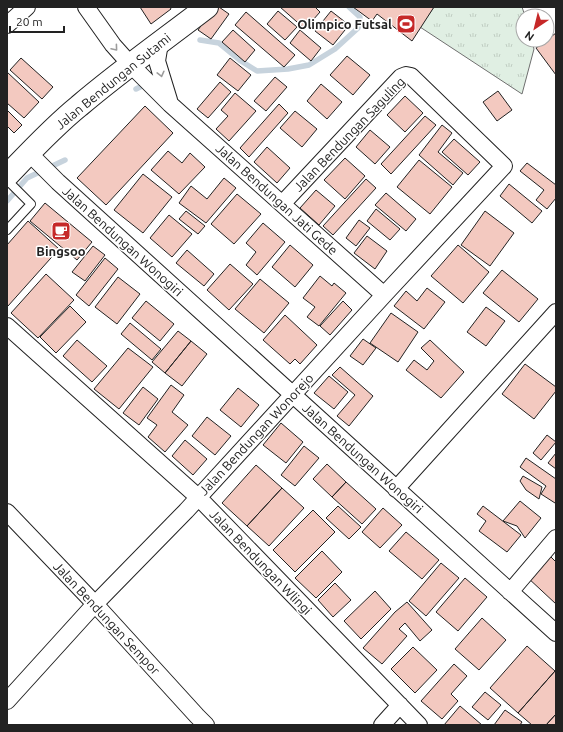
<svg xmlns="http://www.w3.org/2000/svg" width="563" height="732" font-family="Ubuntu,sans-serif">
  <defs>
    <pattern id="grass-tufts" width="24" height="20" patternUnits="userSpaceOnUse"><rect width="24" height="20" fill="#e0efe3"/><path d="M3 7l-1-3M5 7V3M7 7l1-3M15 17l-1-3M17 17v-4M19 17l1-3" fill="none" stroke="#c0cdc2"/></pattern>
  </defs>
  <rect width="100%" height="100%" fill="#fff"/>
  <!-- grass -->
  <path fill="url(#grass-tufts)" stroke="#6f6f6f" d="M434 7H522L525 16H523V40H531L534 49 522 94 420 27Z"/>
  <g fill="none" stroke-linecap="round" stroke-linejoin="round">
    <!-- stream -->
    <path stroke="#c7d3dd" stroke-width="5.5" d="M200 40 219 43 241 61 257 71 288 69 309 65 335 49 358 28 360 17 349 7
      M136 89 142 86
      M7 201 27 178 65 160"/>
  </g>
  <!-- building -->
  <path fill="#f3c9c0" stroke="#222" d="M140 7H170L171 9 151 24Z
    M214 7H219L229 14 211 39 198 30Z
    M280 7H315L320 12 305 29Z
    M353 7H434L412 41 377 14 372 21Z
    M278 11 297 27 285 40 267 24Z
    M331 11 349 25 333 45 315 31Z
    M246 12 295 55 284 67 235 25Z
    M233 30 255 50 245 62 222 42Z
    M300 30 321 48 311 61 290 43Z
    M556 33V75L536 48Z
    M347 56 370 75 353 95 330 75Z
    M21 58 53 87 42 99 10 70Z
    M230 58 251 75 238 91 217 75Z
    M7 72 39 102 24 118 7 103Z
    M275 77 287 87 266 111 254 101Z
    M220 82 231 92 208 118 197 109Z
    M321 84 342 102 327 119 307 101Z
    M498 91 512 110 497 121 483 102Z
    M235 93 256 111 229 141 216 129 228 116 221 110Z
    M405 96 423 113 405 132 387 115Z
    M279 104 288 113 249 157 240 148Z
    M145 106 173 133 106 205 77 178Z
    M7 110 22 125 14 133 7 126Z
    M295 111 317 129 302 147 280 128Z
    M425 116 436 125 391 174 381 164Z
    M442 125 452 133 438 152 463 173 453 185 419 155Z
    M370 130 390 147 375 164 356 147Z
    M454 139 480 162 468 175 442 152Z
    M267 147 290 168 277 183 254 162Z
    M168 151 182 163 190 153 205 167 179 194 151 170Z
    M345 158 365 176 345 199 324 180Z
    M419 160 452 187 430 214 397 187Z
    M527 163 556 185V198L547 209 536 200 544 190 520 171Z
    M143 174 172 197 143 233 114 210Z
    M224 178 236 188 206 223 179 203 191 186 207 199Z
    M366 179 376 188 333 235 323 226Z
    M509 184 542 211 532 223 500 196Z
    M316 190 335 206 319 225 300 208Z
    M386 193 416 219 406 231 375 205Z
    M237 194 261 214 234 244 211 224Z
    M45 203 92 242 77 260 30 221Z
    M376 209 400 229 390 240 367 221Z
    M186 211 205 226 198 234 179 219Z
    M485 211 514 233 490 266 461 245Z
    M169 215 192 234 172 257 150 238Z
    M359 220 370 228 356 246 346 238Z
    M28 221 59 249 8 306 7 305V245Z
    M263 223 285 242 257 275 246 265 256 252 246 243Z
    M367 236 387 251 375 269 354 253Z
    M290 245 313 265 295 287 272 267Z
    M458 245 489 272 463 303 431 276Z
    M93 246 105 255 85 281 72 272Z
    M187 250 214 274 204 286 176 263Z
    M105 258 118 269 89 306 76 295Z
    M230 264 253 284 229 310 207 290Z
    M502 270 538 299 519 322 483 293Z
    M46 274 74 300 38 338 11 313Z
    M320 276 332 286 334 283 346 293 319 326 307 317 315 307 303 298Z
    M118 277 140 294 117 324 95 307Z
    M260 279 289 303 264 333 235 309Z
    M427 288 445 302 424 329 394 306 406 291 417 301Z
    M146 301 174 324 160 341 132 318Z
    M343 301 352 310 330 335 320 326Z
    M70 306 86 322 56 353 40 337Z
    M486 307 505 321 486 346 467 332Z
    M391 313 418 332 398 362 370 343Z
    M285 315 317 345 300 364 295 359 290 364 263 340Z
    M130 323 161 349 152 360 121 334Z
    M178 331 191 341 165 373 152 362Z
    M363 339 376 348 363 365 350 356Z
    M77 340 107 366 92 382 63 356Z
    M430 340 464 372 441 398 406 370 414 360 427 370 434 361 421 348Z
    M191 341 207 354 182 386 165 373Z
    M128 348 153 367 119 409 94 389Z
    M525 364 556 387V391L534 419 502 394Z
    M340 367 373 396 349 426 337 416 355 395 332 375Z
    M329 376 348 392 334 409 314 393Z
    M171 385 184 395 172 412 188 425 165 452 148 437 157 425 147 418Z
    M143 387 158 399 139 425 123 413Z
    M238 388 259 405 241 427 220 410Z
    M207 417 231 436 215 455 192 436Z
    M281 423 303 442 286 463 263 445Z
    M547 435 556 442 541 460 533 453Z
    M185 440 207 459 193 475 172 456Z
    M304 446 319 458 295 486 281 475Z
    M556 453V469L548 463Z
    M526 458 556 479V502L555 503 541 494 546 486 520 467Z
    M327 464 346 482 332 497 313 479Z
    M256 465 282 488 247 526 222 503Z
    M523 476 542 487 539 499 526 490 520 481Z
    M346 482 376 509 362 524 332 497Z
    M282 488 304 508 269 546 247 526Z
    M520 501 541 518 525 538 517 526 503 521Z
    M338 506 361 527 349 539 326 518Z
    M483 506 521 535 507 552 479 531 486 521 477 514Z
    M383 508 402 525 380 548 362 532Z
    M313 510 335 532 295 572 273 550Z
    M406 532 439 560 422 579 389 551Z
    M322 551 342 572 316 598 295 578Z
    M548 554 556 562V604L527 577Z
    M441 563 459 578 426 616 409 601Z
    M465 578 487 597 458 631 436 612Z
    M335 583 351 600 333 617 318 600Z
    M375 591 391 609 361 639 344 621Z
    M407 602 432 630 420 641 405 623 399 629 407 636 382 664 363 648 395 612Z
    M482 618 506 640 479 670 455 649Z
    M527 646 555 671 518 713 490 688Z
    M413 647 437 670 415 693 391 669Z
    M454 664 467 676 451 694 458 701 442 719 421 701Z
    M555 671 556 672V714L546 725H532L518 713Z
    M485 692 501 705 488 720 472 707Z
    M460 706 482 725H444Z
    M505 710 522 722 520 725H494Z
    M556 714V725H546Z"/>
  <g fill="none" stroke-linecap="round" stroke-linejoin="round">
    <!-- lane casing -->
    <g stroke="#222" stroke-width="10">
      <path id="lane" d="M7 180 31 204 7 230"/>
    </g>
    <!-- street casing -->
    <g stroke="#222" stroke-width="18">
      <path id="street" d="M86 7 113 45 130 64 170 104 384 295
        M7 25 27 7
        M160 43 157 61 169 100
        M29 153 58 182 556 633
        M7 326 198 497 419 725
        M396 489 556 312
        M7 512 95 604 197 716 206 725
        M510 592 556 538
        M7 701 95 604 186 511 384 295 504 166 411 76 406 75 401 77 282 204
        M382 725 400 705"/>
    </g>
    <!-- primary casing -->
    <g stroke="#222" stroke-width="24">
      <path id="primary" d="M7 176C30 152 53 127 79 106 120 71 164 40 207 7"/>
    </g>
    <!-- lane -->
    <use href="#lane" stroke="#fff" stroke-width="8"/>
    <!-- street -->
    <use href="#street" stroke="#fff" stroke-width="16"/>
    <!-- primary -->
    <use href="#primary" stroke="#fff" stroke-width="22"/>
  </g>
  <!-- one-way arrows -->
  <defs><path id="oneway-chevron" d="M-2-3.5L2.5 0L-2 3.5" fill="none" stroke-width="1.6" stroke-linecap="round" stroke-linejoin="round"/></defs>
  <g stroke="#9c9c9c">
    <use href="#oneway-chevron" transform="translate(115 48) rotate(50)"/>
    <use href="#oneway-chevron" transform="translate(161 74) rotate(76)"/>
  </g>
  <!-- icons -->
  <defs>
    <g id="stadium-square" transform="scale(1)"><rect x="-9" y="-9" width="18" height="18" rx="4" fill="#c62828" stroke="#fff"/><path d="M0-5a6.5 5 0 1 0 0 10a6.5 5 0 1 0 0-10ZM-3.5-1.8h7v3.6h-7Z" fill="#fff"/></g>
    <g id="cafe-square" transform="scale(1)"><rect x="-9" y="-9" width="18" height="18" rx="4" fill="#c62828" stroke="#fff"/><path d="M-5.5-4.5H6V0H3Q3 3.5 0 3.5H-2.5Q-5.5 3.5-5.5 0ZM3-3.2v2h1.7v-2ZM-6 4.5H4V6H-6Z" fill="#fff"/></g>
  </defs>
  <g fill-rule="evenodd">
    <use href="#stadium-square" x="406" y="24"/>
    <use href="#cafe-square" x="61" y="231"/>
  </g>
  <g text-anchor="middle" stroke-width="3" stroke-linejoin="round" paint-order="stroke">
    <!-- poi labels -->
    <g font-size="13" font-weight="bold" fill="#222" stroke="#fff" text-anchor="end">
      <text x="392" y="29">Olimpico Futsal</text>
      <text x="61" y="256" text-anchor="middle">Bingsoo</text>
    </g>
    <!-- street labels -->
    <g font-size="13" fill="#222" stroke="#fff">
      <text transform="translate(113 81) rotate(-39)" y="5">Jalan Bendungan Sutami</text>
      <text transform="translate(349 134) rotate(-46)" y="5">Jalan Bendungan Saguling</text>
      <text transform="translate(277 199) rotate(42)" y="5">Jalan Bendungan Jati Gede</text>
      <text transform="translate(123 241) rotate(42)" y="5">Jalan Bendungan Wonogiri</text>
      <text transform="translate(256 434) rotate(-47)" y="5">Jalan Bendungan Wonorejo</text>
      <text transform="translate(363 458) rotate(42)" y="5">Jalan Bendungan Wonogiri</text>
      <text transform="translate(261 562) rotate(46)" y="5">Jalan Bendungan Wlingi</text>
      <text transform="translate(107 618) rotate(47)" y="5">Jalan Bendungan Sempor</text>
    </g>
  </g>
  <!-- border -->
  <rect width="563" height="732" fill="none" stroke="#222222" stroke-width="16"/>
  <!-- north arrow -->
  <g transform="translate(535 28) rotate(215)"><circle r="19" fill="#ffffff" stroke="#a7a7a7"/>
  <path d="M0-3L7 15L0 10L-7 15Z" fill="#c62828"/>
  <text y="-6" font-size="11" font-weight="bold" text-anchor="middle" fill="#222222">N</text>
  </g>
  <!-- scale -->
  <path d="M10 26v6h54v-6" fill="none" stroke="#222222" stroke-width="2"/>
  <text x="16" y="26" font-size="12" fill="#222222" stroke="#ffffff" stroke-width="3" paint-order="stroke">20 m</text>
</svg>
